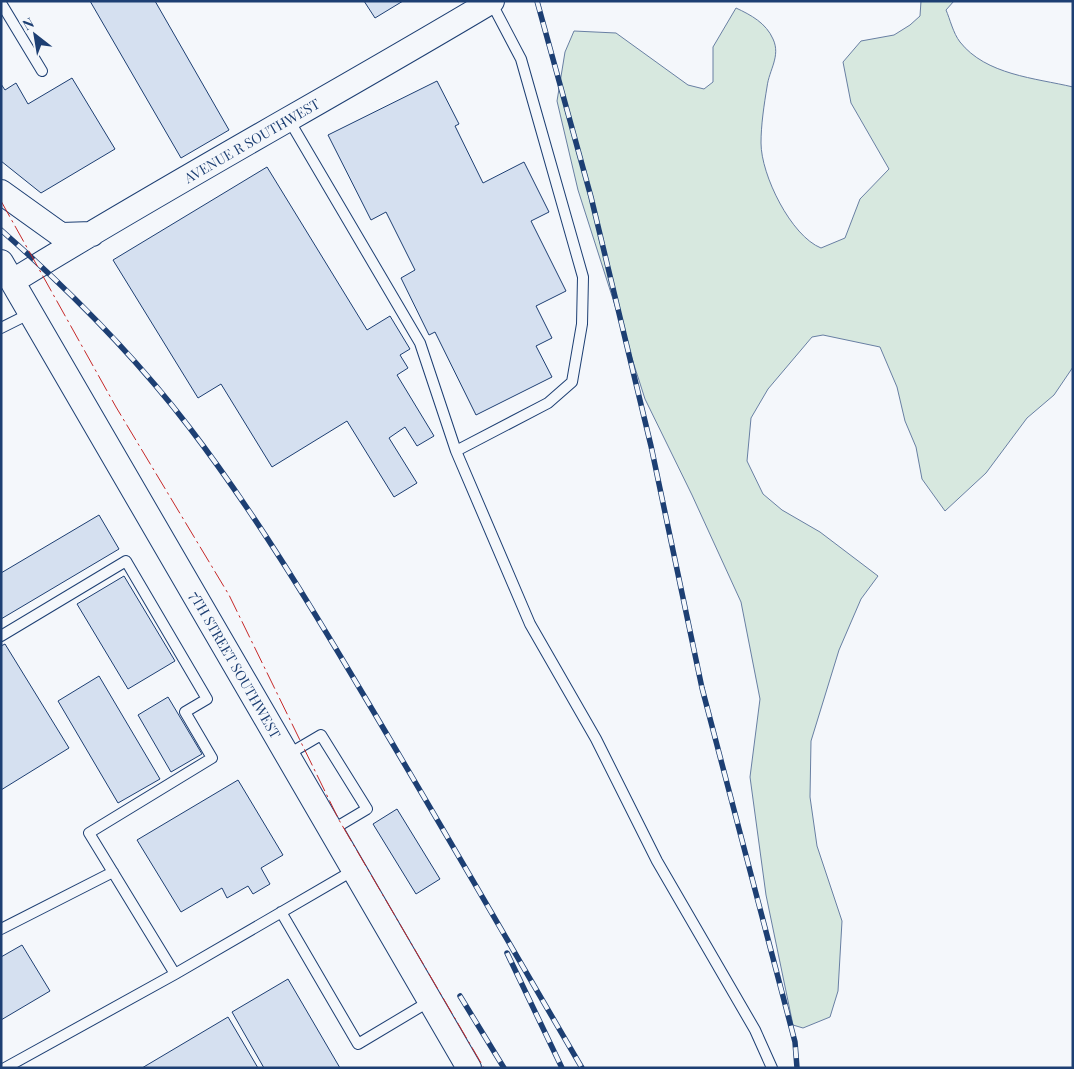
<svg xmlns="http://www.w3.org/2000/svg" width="1074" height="1069" font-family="'Playfair Display',serif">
  <rect width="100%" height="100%" fill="#f4f7fb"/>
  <!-- green -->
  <path fill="#d7e8df" stroke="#687fa3" d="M921 1H954L946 10C950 19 953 33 960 42 986 75 1035 78 1073 87V367L1054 395 1027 418 986 473 945 511 922 479 916 447 905 421 897 387 880 347 823 335 812 337 768 389 751 418 747 461 763 494 782 510 820 532 878 576 861 599 839 650 811 741 810 797 817 846 842 921 838 991 830 1017 803 1028 793 1025 766 895 750 777 760 699 741 602 692 495 645 399 578 190 557 101 565 52 574 31 616 33 688 85 704 89 713 82V47L736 8C751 15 766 23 773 39 781 56 769 70 767 87 764 105 761 125 761 143 761 175 791 236 821 248L845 238 860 199 889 169 851 103 843 62 861 41 894 35 910 25 920 16Z"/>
  <!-- building -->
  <path fill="#d5e0f0" stroke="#1d3f73" d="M90 1H155L229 130 181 158Z
    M364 1H403L375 18Z
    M72 78 115 149 41 193 1 161V84L5 90 16 83 28 104Z
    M437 81 459 124 455 126 483 183 524 162 549 212 531 221 566 291 536 306 552 338 536 346 552 377 476 415 435 332 429 335 401 278 415 270 386 212 371 220 328 135Z
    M267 167 367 330 390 316 410 349 400 355 408 368 397 375 434 436 417 446 405 427 389 438 417 483 394 497 347 421 272 467 221 384 198 398 113 260Z
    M99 515 119 549 1 619V573Z
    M124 576 175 661 128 689 77 604Z
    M5 644 69 748 1 790V646Z
    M99 676 160 779 118 803 58 701Z
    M168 697 202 754 171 772 138 715Z
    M238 780 283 855 261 868 270 884 253 894 248 886 227 898 222 888 181 912 137 840Z
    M397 809 440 879 416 894 373 824Z
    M22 945 50 991 1 1020V957Z
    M288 979 340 1068H264L232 1012Z
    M228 1017 258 1068H142Z"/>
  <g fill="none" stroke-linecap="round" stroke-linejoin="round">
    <!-- service casing -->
    <g stroke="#1d3f73" stroke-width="12">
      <path id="service" d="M1 3 42 71
        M289 120 420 343 456 451 548 403 572 382 582 324 583 277 521 59 491 2
        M1 328 31 313
        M456 451 530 624 596 739 657 861 755 1030 772 1068
        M1 636 126 561 207 699 185 712 212 758 89 833 175 974
        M287 755 321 735 367 809 330 831
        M281 912 358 1044 430 1001
        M1 929 113 872
        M5 1068 175 974 354 870"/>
    </g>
    <!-- tertiary casing -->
    <g stroke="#1d3f73" stroke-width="26">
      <path id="tertiary" d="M1 192 61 235 92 234
        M1 262 469 1068
        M13 281C170 184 333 96 492 1"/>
    </g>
    <!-- service -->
    <use href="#service" stroke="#f4f7fb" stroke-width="10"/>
    <!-- tertiary -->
    <use href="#tertiary" stroke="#f4f7fb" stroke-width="24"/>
    <!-- rail casing -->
    <g stroke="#1d3f73" stroke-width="5.5">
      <path id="rail" d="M537 1 591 197 651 446 702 688 795 1042 797 1068
        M1 230C69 290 134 355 189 427 254 512 309 603 363 694 437 818 509 943 582 1068
        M507 953 562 1068
        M460 996 504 1068"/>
    </g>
    <!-- rail -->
    <use href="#rail" stroke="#f4f7fb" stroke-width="4" stroke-dasharray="11" stroke-linecap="butt"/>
    <!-- power -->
    <path stroke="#c62828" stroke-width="1" stroke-dasharray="18 4 2.5 4" stroke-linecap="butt" d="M1 201 116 407 229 595 339 820 484 1068"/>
  </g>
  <g text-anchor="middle" stroke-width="4" stroke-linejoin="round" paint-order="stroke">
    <!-- street labels -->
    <g font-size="14" fill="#1d3f73" stroke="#f4f7fb">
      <text transform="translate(252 141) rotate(-30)" y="5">AVENUE R SOUTHWEST</text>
      <text transform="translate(235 665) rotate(60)" y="5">7TH STREET SOUTHWEST</text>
    </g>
  </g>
  <!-- border -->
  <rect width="1074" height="1069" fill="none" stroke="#1d3f73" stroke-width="5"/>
  <!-- north arrow -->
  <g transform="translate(35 35) rotate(329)" stroke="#f4f7fb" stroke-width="4" paint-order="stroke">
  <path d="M0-4L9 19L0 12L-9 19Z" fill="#1d3f73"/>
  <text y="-8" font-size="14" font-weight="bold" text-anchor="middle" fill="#1d3f73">N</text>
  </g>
</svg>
